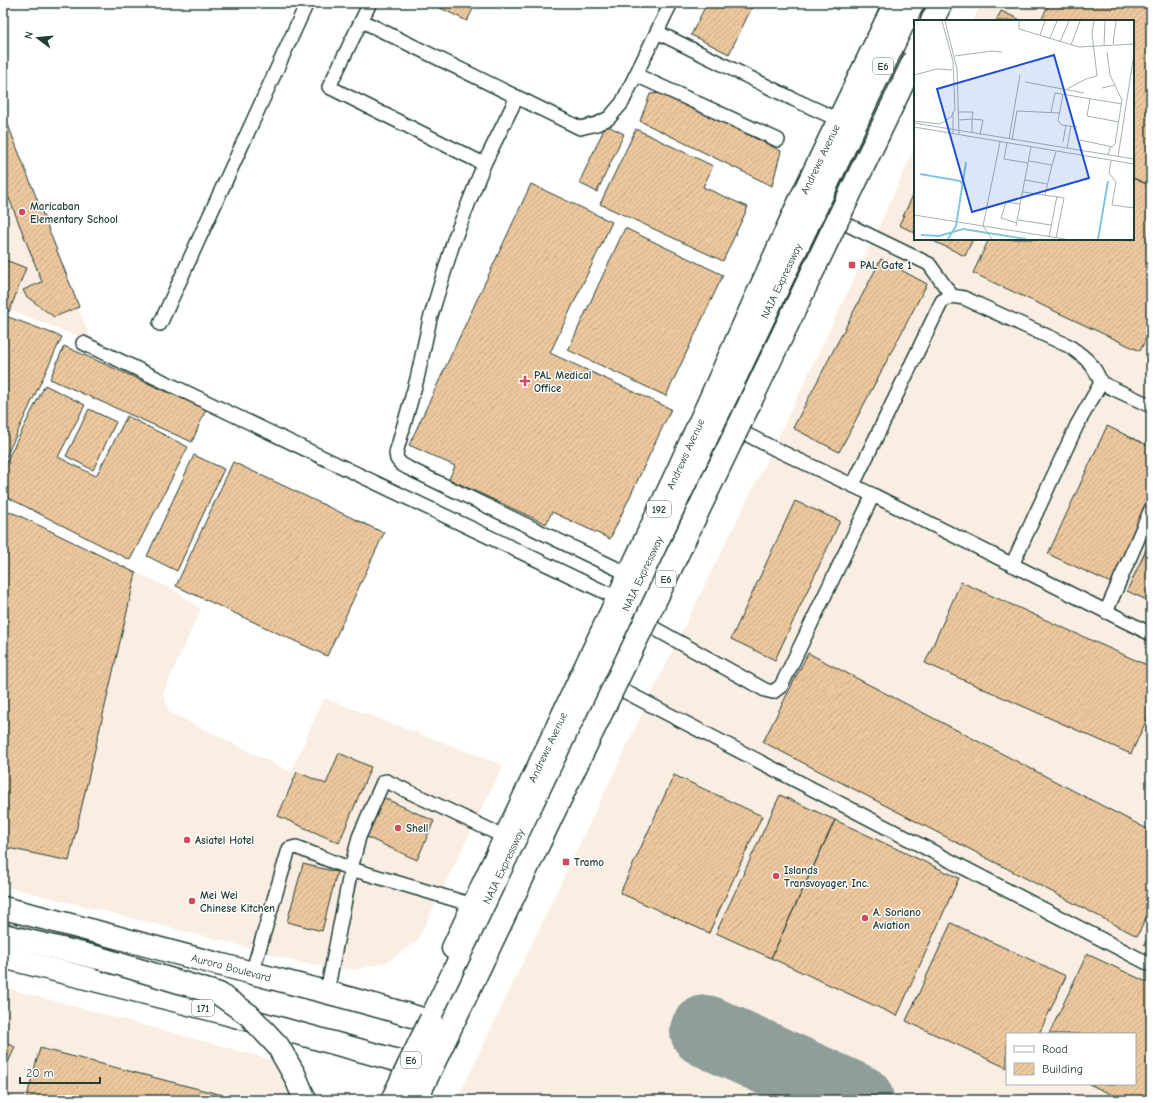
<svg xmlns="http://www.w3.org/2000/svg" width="1154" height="1103" font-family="'Comic Neue',sans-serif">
  <defs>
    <pattern id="building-hatch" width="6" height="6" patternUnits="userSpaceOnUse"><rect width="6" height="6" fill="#edc79d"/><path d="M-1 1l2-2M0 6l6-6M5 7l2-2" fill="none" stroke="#cbac88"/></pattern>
  </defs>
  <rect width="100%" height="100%" fill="#fff"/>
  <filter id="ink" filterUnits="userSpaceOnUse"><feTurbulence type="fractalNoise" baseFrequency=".025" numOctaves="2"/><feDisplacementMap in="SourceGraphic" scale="8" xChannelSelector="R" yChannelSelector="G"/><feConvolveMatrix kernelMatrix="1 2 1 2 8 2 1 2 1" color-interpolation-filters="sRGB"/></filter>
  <g filter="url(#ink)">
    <!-- built -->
    <path fill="#faeee2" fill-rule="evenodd" d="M981 3H1151V1100H457L677 641 773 448 874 237 915 147V239H1133V21H973ZM1007 1034H1135V1084H1007Z
      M3 118 92 342 3 307Z
      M3 511 16 514 176 591 201 609 163 693 169 712 291 772 324 698 503 765 418 940 387 962 354 970 301 963 219 940 3 886Z
      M3 987 273 1060 297 1100H3Z"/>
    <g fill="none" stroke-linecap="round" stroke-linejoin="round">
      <!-- taxiway -->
      <path stroke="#8f9e9a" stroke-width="72" d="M706 1031 858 1100"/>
    </g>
    <!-- building -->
    <path fill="url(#building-hatch)" stroke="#1f3d34" d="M430 3H476L467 21Z
      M707 3H754L729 54 691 35Z
      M824 3H841L837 10Z
      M1049 3H1151V186L1133 178V21H1041Z
      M1001 11 1023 21H996Z
      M664 93 781 151 772 186 640 121 650 94Z
      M3 112 79 307 54 317 26 296 23 290 42 282 3 183Z
      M606 125 624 134 597 192 579 183Z
      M636 129 713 166 703 187 748 207 723 261 600 204Z
      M1133 178 1151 186V328L1140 351 973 273 989 239H1133Z
      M531 184 612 222 550 353 671 409 610 539 552 512 546 524 449 479 455 466 409 445Z
      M915 191V233L899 225Z
      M625 228 723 275 666 396 568 350Z
      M929 239H973L965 256Z
      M3 259 26 268 9 312 3 310Z
      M881 259 927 284 839 452 793 428Z
      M3 315 62 337 3 463Z
      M64 346 206 409 192 442 50 379Z
      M45 385 85 405 58 457 96 476 127 416 188 447 130 560 3 495V468Z
      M89 409 116 422 93 470 66 456Z
      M1107 426 1151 447V497L1111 583 1048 554Z
      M194 455 224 469 177 571 147 556Z
      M233 462 384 533 327 656 176 586Z
      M795 501 840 521 775 660 731 639Z
      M3 511 16 514 136 573 69 861 3 847Z
      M1151 539V602L1127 591Z
      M961 582 1151 667V710L1131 754 925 663Z
      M808 653 1151 831V909L1137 936 763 742Z
      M339 753 371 767 339 843 278 816 297 772 326 784Z
      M674 775 762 816 709 933 620 893Z
      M780 795 835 820 771 958 716 933Z
      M380 796 434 821 417 860 362 835Z
      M835 820 959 878 897 1016 771 958Z
      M303 864 337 872 322 931 287 922Z
      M951 923 1066 976 1039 1034H1007V1068L906 1021Z
      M1151 931V949L1144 945Z
      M1087 954 1151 984V1100H1123L1089 1084H1135V1034H1049Z
      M3 1041 15 1047 3 1074Z
      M40 1048 222 1095 221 1100H26Z"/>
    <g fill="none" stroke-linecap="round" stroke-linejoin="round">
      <!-- service casing -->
      <g stroke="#1f3d34" stroke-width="16">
        <path id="service" d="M370 3 329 87 484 164
          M362 21 580 128 597 124 609 118 622 103 671 3
          M657 32 793 99 839 120
          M636 75 778 140
          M517 97 484 164 454 240 430 319 417 379 396 453 397 459 401 464 408 468 628 574
          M842 222 929 264 952 296
          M160 324 307 3
          M83 343 617 598
          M742 432 773 448 873 495 1151 634
          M853 485 942 301 952 296 964 298 1069 346C1086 358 1094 364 1101 383L1151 406
          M1012 565 1077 425 1101 383
          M1106 612 1151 509
          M650 626 765 690 773 692 781 686 786 676 873 495
          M620 689 1151 965
          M252 973 289 849 296 847 351 869 359 837 383 782 386 781 505 837
          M327 992 351 869 473 905"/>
      </g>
      <!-- primary casing -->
      <g stroke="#1f3d34" stroke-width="25">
        <g id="primary">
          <path id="s1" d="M3 908C78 926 151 947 226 966 300 986 375 1003 448 1027"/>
          <path id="s2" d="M453 948 679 468 796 209 895 3"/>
          <path d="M3 957 213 1010 428 1069"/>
        </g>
      </g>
      <!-- motorway casing -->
      <g stroke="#1f3d34" stroke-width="25">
        <g id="motorway">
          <path d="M932 21 941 3"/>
          <path d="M3 935 99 958"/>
          <path id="s3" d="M431 1019 913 3"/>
        </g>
      </g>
      <!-- service -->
      <use href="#service" stroke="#fff" stroke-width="13"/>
      <!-- primary -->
      <use href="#primary" stroke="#fff" stroke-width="22"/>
      <!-- motorway -->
      <use href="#motorway" stroke="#fff" stroke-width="22"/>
      <!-- motorway-bridge casing -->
      <g stroke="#1f3d34" stroke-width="25" stroke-linecap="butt">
        <path id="motorway-bridge" d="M99 958 219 994 249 1015 278 1046 295 1076 305 1100
          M392 1100 431 1019
          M416 1100 915 58"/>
      </g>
      <!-- motorway-bridge -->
      <use href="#motorway-bridge" stroke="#fff" stroke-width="22"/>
    </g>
  </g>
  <!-- markers -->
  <g fill="#d1495b" stroke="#fff" stroke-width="1.5">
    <circle cx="22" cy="212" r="4"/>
    <rect x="848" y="261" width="8" height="8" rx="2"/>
    <path d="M523 375h4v4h4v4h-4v4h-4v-4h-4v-4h4z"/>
    <circle cx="398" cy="828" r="4"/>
    <circle cx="187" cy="840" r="4"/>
    <rect x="562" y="858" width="8" height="8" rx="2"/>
    <circle cx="776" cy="876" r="4"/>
    <circle cx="192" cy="901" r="4"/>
    <circle cx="865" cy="918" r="4"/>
  </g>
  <g text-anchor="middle" stroke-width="3" stroke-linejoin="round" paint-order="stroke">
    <!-- shield labels -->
    <g fill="#fff" stroke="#627771" stroke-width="1">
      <rect x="873" y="58" width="20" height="16" rx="3"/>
      <rect x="647" y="501" width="24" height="16" rx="3"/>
      <rect x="656" y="571" width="20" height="16" rx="3"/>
      <rect x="192" y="1000" width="22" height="16" rx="3"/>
      <rect x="401" y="1052" width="20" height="16" rx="3"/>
    </g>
    <g font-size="10" font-weight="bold" fill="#1f3d34">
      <text x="883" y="70">E6</text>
      <text x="659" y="513">192</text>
      <text x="666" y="583">E6</text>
      <text x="203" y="1012">171</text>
      <text x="411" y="1064">E6</text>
    </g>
    <!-- street labels -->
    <g font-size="11" fill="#1f3d34" stroke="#fff">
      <text dy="4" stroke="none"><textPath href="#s2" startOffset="870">Andrews Avenue</textPath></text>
      <text dy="4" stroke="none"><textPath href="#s3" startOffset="817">NAIA Expressway</textPath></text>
      <text dy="4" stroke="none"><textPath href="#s2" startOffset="546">Andrews Avenue</textPath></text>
      <text dy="4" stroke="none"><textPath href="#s3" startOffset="493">NAIA Expressway</textPath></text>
      <text dy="4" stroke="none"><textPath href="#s2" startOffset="222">Andrews Avenue</textPath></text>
      <text dy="4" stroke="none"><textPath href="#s3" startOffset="169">NAIA Expressway</textPath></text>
      <text dy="4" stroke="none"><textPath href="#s1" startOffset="236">Aurora Boulevard</textPath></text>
    </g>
    <!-- poi labels -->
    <g font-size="11" font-weight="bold" fill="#1f3d34" stroke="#fff" text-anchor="start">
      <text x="30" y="210">Maricaban<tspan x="30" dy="13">Elementary School</tspan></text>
      <text x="860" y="269">PAL Gate 1</text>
      <text x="534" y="379">PAL Medical<tspan x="534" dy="13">Office</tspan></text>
      <text x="406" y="832">Shell</text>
      <text x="195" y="844">Asiatel Hotel</text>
      <text x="574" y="866">Tramo</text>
      <text x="784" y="874">Islands<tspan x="784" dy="13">Transvoyager, Inc.</tspan></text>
      <text x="200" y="899">Mei Wei<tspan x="200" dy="13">Chinese Kitchen</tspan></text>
      <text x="873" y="916">A. Soriano<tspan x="873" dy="13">Aviation</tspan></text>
    </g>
  </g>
  <!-- overview -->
  <g transform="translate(914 20)">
    <rect width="220" height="220" fill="#fff"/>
    <path fill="none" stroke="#7ec7de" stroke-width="2" d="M6 154 46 161 49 165M7 215 25 216 49 209 112 219M34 219 42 206 52 142M184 219 194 161"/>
    <path fill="none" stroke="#a5b1ae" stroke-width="1" d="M31 1 43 49 45 114M105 1V9L165 27 220 24M126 15 131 1M136 18 143 1M146 22 155 1M199 24 202 1M157 25 166 1M190 26 191 1M193 32 196 55 208 80 201 124 196 128 194 135M41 36 78 31 88 32M0 55 23 49 38 50M111 62 170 73M188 68 201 65M153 69 172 59 183 56 178 13 180 1M149 74 144 101 148 105 163 107M176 79 173 96 205 102M39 92V113M44 92H59L58 99 69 100 66 115M137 92 141 73 208 84M45 100 58 99V113M0 101 26 104 37 97 41 89 39 41 28 1M0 103 220 139M0 107 220 144M95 119 106 55M98 120 103 91 146 93M166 120 199 127M149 122 152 105M93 123 90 139 114 143M153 128 157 106M204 137 220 34M115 141 138 145 131 175M197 141 195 153 202 162 198 185 220 188M138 145 142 132M111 160 133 164M109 172 150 178 142 218M0 195 151 219M104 200 137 205M103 203 87 198 92 182 106 184M102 206 117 127M135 217 143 176M78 219 69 206 86 122"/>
    <path fill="#1d4ed8" fill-opacity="0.15" stroke="#1d4ed8" stroke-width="2" d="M140 35 175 158 58 192 23 69Z"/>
    <rect width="220" height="220" fill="none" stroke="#1f3d34" stroke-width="2"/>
  </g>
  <!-- margin -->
  <rect width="1154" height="1103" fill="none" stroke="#fff" stroke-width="16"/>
  <rect x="8" y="8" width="1138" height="1087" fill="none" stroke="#1f3d34" stroke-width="1.5" filter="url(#ink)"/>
  <!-- legend -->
  <rect x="1006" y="1033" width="130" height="52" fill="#ffffff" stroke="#a5b1ae"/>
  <rect x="1014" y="1046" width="20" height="6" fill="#ffffff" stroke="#a5b1ae"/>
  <text x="1042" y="1053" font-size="12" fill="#1f3d34">Road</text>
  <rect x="1014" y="1063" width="20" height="12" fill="url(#building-hatch)" stroke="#a5b1ae"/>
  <text x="1042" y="1073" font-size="12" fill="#1f3d34">Building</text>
  <!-- north arrow -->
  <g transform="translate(38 38) rotate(286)" stroke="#ffffff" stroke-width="3" paint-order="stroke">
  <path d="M0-3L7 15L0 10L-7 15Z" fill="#1f3d34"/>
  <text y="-6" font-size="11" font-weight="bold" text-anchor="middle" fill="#1f3d34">N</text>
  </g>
  <!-- scale -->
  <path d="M20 1077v6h80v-6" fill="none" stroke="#1f3d34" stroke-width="2"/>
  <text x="26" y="1077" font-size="12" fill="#1f3d34" stroke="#ffffff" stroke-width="3" paint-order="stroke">20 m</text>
</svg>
